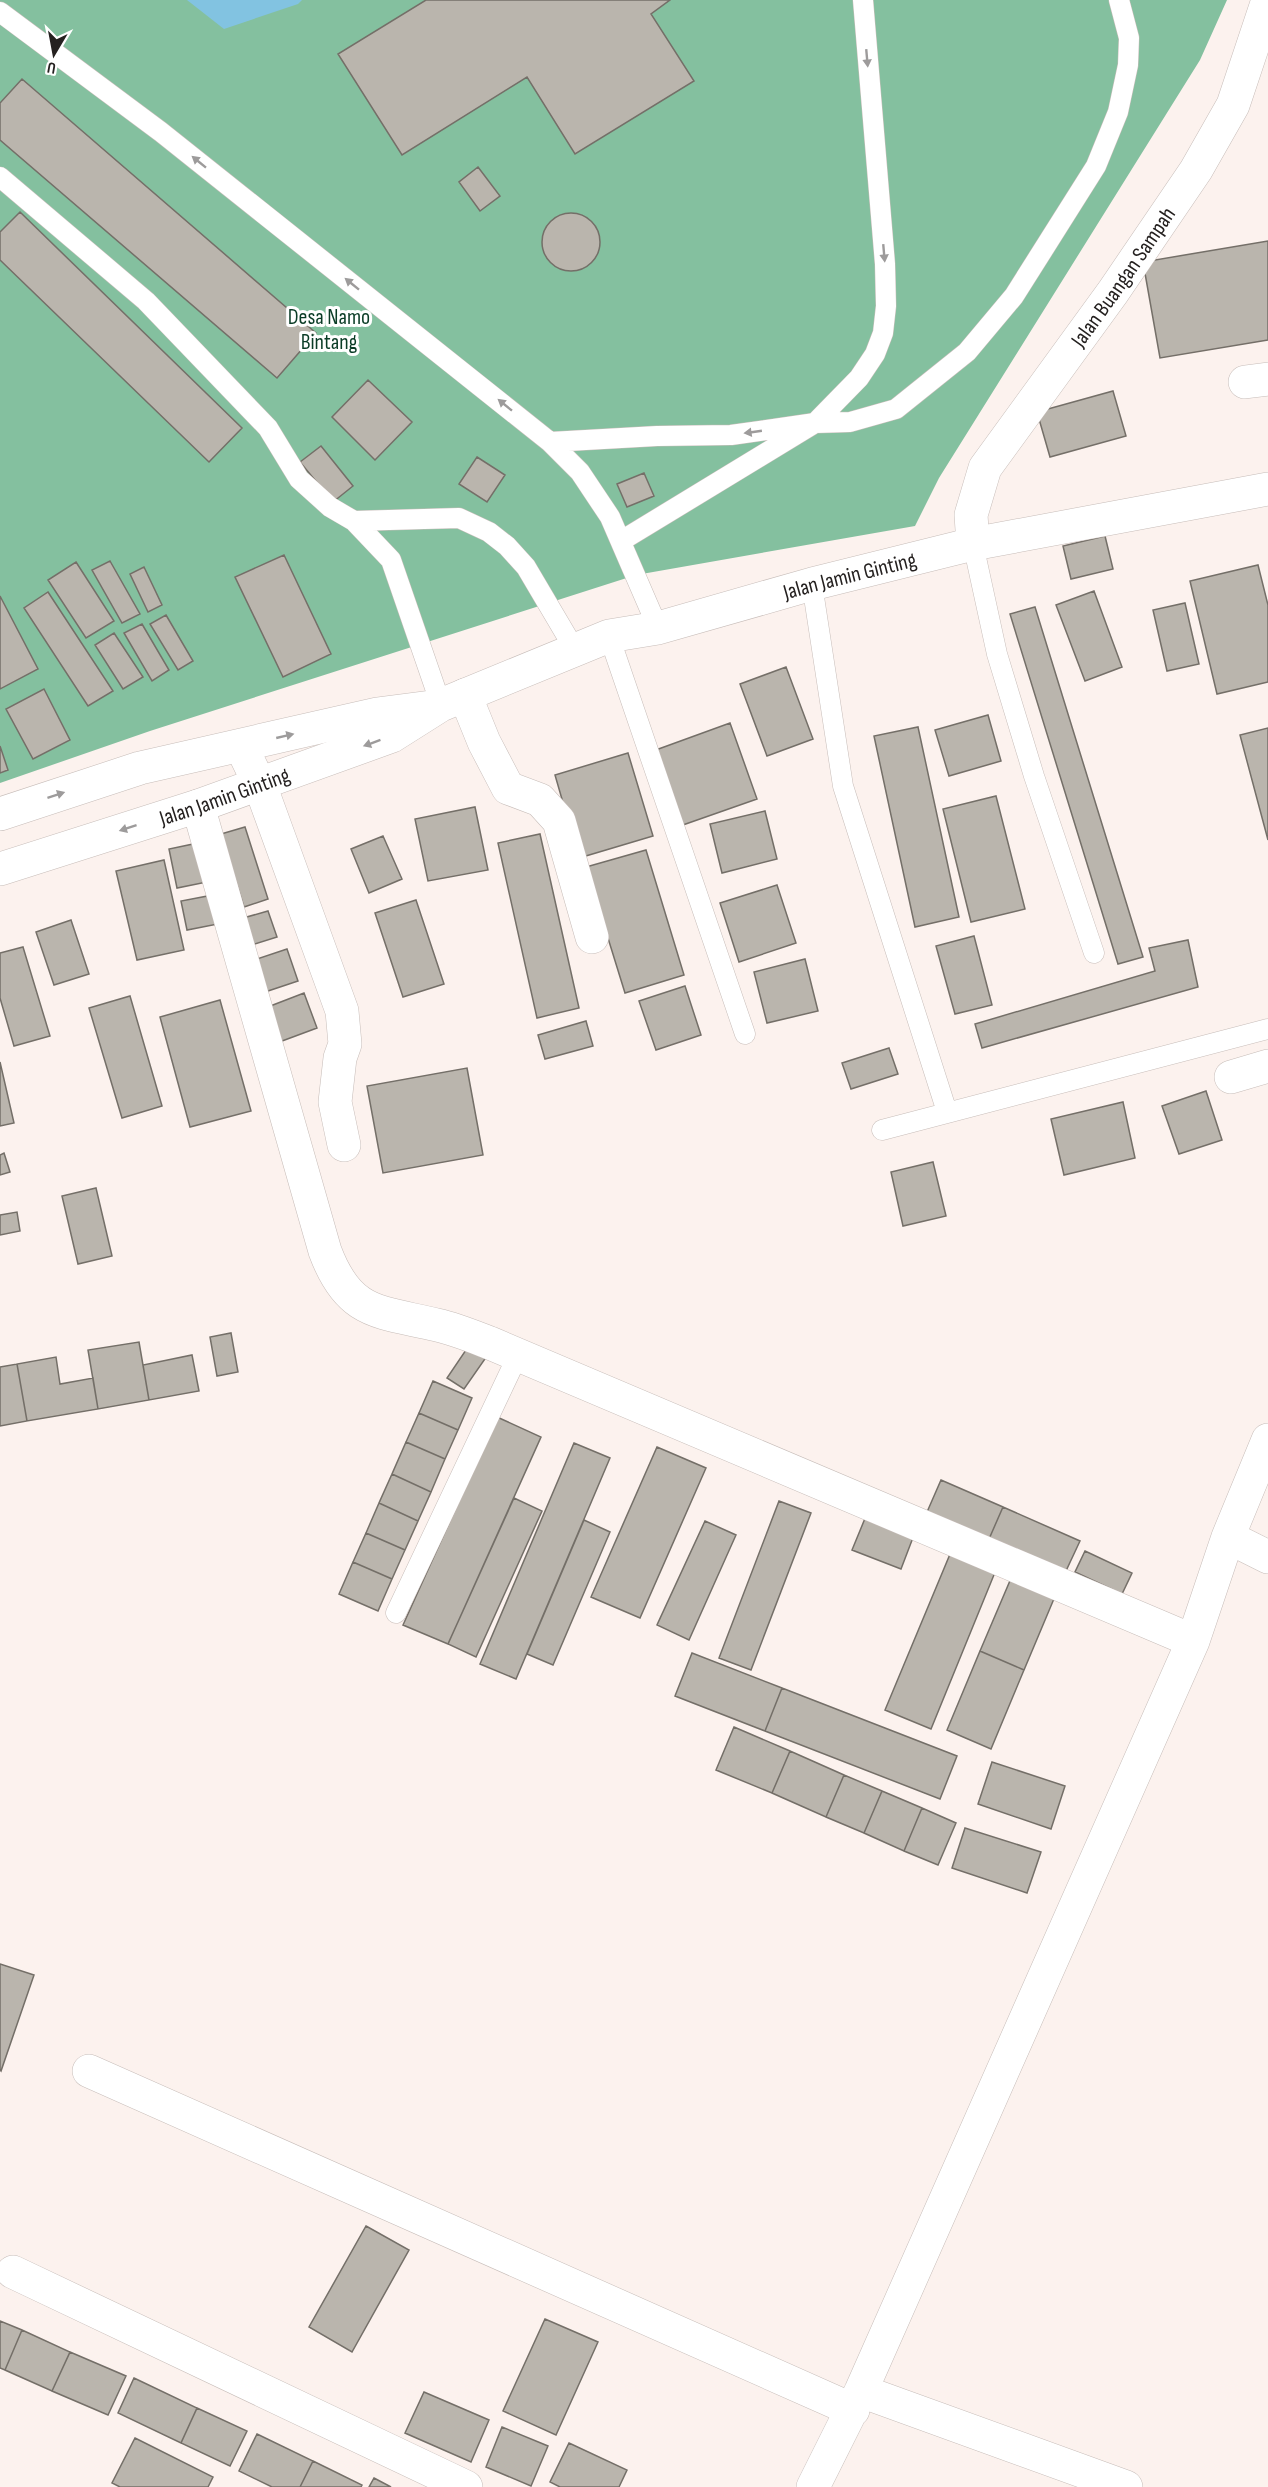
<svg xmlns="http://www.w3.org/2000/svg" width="1268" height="2487" font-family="'Sofia Sans Condensed',sans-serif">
  <rect width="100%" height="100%" fill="#fcf2ee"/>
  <!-- forest -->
  <path fill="#84c09f" d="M0 0H1227L1200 60 939 478 915 526 636 575 150 731 0 783Z"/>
  <!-- water -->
  <path fill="#82c3e1" d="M187 0H302L298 4 224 29Z"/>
  <!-- building -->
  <path fill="#bab5ad" stroke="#746f68" stroke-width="1.5" d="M426 0H670L651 14 694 81 575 154 527 77 402 155 338 54Z
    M22 79 316 333 277 378 0 140V103Z
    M478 167 500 196 480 211 459 182Z
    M20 212 242 428 209 462 0 260V232Z
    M542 242a29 29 0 1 1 58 0a29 29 0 1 1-58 0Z
    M1268 241V340L1160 358 1143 262Z
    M368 380 412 422 375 460 332 417Z
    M1113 391 1126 436 1050 457 1037 412Z
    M321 446 353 486 333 502 300 462Z
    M477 457 505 475 487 502 459 484Z
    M644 473 654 496 627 507 617 484Z
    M1105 536 1113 569 1071 579 1063 546Z
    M284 555 331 654 283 677 235 577Z
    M110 561 140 614 122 623 92 570Z
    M76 562 114 621 86 638 48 580Z
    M1258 565 1268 605V682L1217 694 1190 581Z
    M144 567 162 605 148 612 130 574Z
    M1094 591 1122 667 1085 681 1056 605Z
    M48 592 113 691 88 706 24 608Z
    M0 596 38 669 0 689Z
    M1185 603 1199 664 1167 671 1153 610Z
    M1035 607 1143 957 1118 964 1010 614Z
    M166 615 193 661 178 670 150 624Z
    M142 624 169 670 152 681 124 633Z
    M114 633 143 677 123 689 95 645Z
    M786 667 813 739 767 756 740 684Z
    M44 689 70 740 33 759 6 709Z
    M988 715 1001 761 949 776 935 730Z
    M730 723 757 799 680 826 653 751Z
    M918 727 959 917 915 927 874 736Z
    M1268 728V840L1240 735Z
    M0 746 8 770 0 773Z
    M628 753 653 836 579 858 555 775Z
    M996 796 1025 909 971 922 943 809Z
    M475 807 488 870 428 881 415 819Z
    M765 811 777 859 722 873 710 824Z
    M245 827 268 899 244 907 221 834Z
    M540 834 579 1008 537 1018 498 843Z
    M383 836 402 879 369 893 351 849Z
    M198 843 207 882 177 888 169 849Z
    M646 850 684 975 625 993 586 867Z
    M164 860 184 950 137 960 116 871Z
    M777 885 796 943 739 962 720 903Z
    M213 895 218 924 187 930 181 901Z
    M416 900 444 984 403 997 375 913Z
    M268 911 277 937 245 947 236 920Z
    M71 920 89 974 54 985 36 932Z
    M974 936 992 1005 955 1014 936 946Z
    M1188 940 1198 987 982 1048 975 1024 1155 971 1149 948Z
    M23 947 50 1036 14 1046 0 998V953Z
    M287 949 298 981 262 993 251 961Z
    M805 959 818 1011 767 1023 754 972Z
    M685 986 701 1035 656 1050 639 1001Z
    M304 993 317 1028 274 1044 260 1010Z
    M130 996 162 1106 122 1118 89 1008Z
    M220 1000 251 1111 190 1127 160 1017Z
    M586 1021 593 1046 545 1059 538 1035Z
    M889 1048 898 1074 851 1089 842 1063Z
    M0 1062 14 1123 0 1126Z
    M467 1068 483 1155 383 1173 367 1086Z
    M1206 1091 1222 1140 1179 1154 1162 1106Z
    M1123 1102 1135 1158 1064 1175 1051 1119Z
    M4 1153 10 1172 0 1175V1155Z
    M933 1162 946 1216 903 1226 891 1172Z
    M96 1188 112 1256 78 1264 62 1196Z
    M17 1212 20 1231 0 1235V1215Z
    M231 1333 238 1372 217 1376 210 1337Z
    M139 1342 149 1400 98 1409 88 1350Z
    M470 1344 487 1356 464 1389 447 1378Z
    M192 1355 199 1391 149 1400 143 1365Z
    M56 1357 60 1384 93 1378 98 1409 27 1421 17 1364Z
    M17 1364 27 1421 0 1426V1367Z
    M433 1381 472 1398 458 1430 419 1413Z
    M419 1413 458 1430 445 1459 406 1442Z
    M497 1417 541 1437 448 1644 403 1625Z
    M406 1442 445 1459 431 1492 392 1474Z
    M574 1443 610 1458 516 1679 480 1664Z
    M657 1447 706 1468 640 1618 591 1597Z
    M392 1474 431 1492 418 1521 379 1503Z
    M941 1480 1003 1507 989 1539 927 1512Z
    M514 1498 542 1511 476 1657 448 1644Z
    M779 1501 811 1513 751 1670 719 1658Z
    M379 1503 418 1521 405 1550 366 1533Z
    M1003 1507 1080 1541 1065 1573 989 1539Z
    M866 1516 914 1535 901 1569 852 1550Z
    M584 1520 610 1532 553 1665 527 1654Z
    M705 1521 736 1535 689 1640 657 1625Z
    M366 1533 405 1550 392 1579 353 1562Z
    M953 1547 998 1565 931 1729 885 1710Z
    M1085 1551 1132 1573 1122 1594 1075 1572Z
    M353 1562 392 1579 378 1611 339 1594Z
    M1012 1576 1056 1594 1024 1670 980 1651Z
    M980 1651 1024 1670 991 1749 947 1730Z
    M692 1653 782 1688 765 1731 675 1696Z
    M782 1688 957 1756 940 1799 765 1731Z
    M734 1727 790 1751 772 1793 716 1770Z
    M790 1751 844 1775 826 1817 772 1793Z
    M992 1762 1065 1786 1051 1829 978 1804Z
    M844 1775 882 1791 864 1833 826 1817Z
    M882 1791 922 1808 904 1851 864 1833Z
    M922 1808 956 1823 938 1865 904 1851Z
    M965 1828 1041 1852 1027 1893 952 1868Z
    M0 1964 34 1975 1 2071 0 2070Z
    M366 2226 409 2250 352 2352 309 2327Z
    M545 2319 598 2342 556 2435 503 2411Z
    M0 2321 22 2330 5 2370 0 2368Z
    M22 2330 70 2352 52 2391 5 2370Z
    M70 2352 126 2376 108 2415 52 2391Z
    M134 2378 197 2408 181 2443 118 2413Z
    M424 2392 489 2420 471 2462 405 2433Z
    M197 2408 247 2431 230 2466 181 2443Z
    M502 2427 548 2446 531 2486 486 2467Z
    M257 2434 313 2461 300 2487H272L239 2471Z
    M135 2438 213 2477 208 2487H120L112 2483Z
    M569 2443 627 2470 619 2487H560L550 2482Z
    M313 2461 362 2485 361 2487H300Z
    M374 2478 391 2487H369Z"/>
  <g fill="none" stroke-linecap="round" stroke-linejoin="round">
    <!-- service casing -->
    <g stroke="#c7bdb9" stroke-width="21">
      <path id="service" d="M0 12 161 132 550 442 580 472 610 517 658 628
        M0 177 146 301 268 428 299 479 330 507 354 521 459 518 489 532 507 546 526 567 575 650
        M550 442 657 436 731 435 815 423 859 378 875 354 883 333 886 306 885 264 863 0
        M354 521 391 560 441 705
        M621 541 815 423 850 422 896 409 967 352 1014 296 1096 166 1118 112 1128 65 1129 38 1119 0
        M973 544 997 654 1034 776 1094 953
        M812 584 843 786 947 1112
        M609 636 745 1034
        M882 1130 1268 1029
        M396 1613 518 1355"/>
    </g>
    <!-- minor casing -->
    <g stroke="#c7bdb9" stroke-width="34">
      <path id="minor" d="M1245 382 1268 379
        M465 695 484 742 508 788 540 800 559 821 592 937
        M241 746 260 785 342 1011 345 1044 340 1058 335 1102 344 1145
        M198 806 325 1251C349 1315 378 1311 437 1325 455 1329 472 1336 490 1343L1193 1641
        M1231 1077 1268 1066
        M1228 1537 1268 1557
        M89 2071 853 2410
        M13 2272 466 2487
        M861 2391 1126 2487
        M813 2487 861 2391 1193 1641 1228 1537 1268 1440"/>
    </g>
    <!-- tertiary casing -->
    <g stroke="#c7bdb9" stroke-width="34">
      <g id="tertiary">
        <path id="s1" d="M973 544 971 515 985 468 1113 292 1196 170 1233 105 1268 0"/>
      </g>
    </g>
    <!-- trunk casing -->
    <g stroke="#c7bdb9" stroke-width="34">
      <g id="trunk">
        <path d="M0 814 140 768 377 714 431 707"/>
        <path id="s2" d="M0 869 198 806 392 736 441 705 609 636 658 628 812 584 973 544 1268 489"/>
      </g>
    </g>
    <!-- service -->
    <use href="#service" stroke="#fff" stroke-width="20"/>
    <!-- minor -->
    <use href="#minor" stroke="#fff" stroke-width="33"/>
    <!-- tertiary -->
    <use href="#tertiary" stroke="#fff" stroke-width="33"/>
    <!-- trunk -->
    <use href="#trunk" stroke="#fff" stroke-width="33"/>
  </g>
  <!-- one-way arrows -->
  <defs><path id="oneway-solid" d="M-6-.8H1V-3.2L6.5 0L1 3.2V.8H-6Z" transform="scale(1.5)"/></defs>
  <g fill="#9d9b9b">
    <use href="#oneway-solid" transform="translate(867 58) rotate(85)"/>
    <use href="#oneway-solid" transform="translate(199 162) rotate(-141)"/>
    <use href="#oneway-solid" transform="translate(884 253) rotate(85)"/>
    <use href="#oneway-solid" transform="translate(352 284) rotate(-141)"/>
    <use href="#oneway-solid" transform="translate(505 405) rotate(-141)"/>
    <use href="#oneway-solid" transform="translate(753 432) rotate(172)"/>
    <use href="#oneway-solid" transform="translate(285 736) rotate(-13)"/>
    <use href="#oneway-solid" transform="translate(372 743) rotate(160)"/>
    <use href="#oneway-solid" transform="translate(56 795) rotate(-18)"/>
    <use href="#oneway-solid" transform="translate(128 828) rotate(162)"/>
  </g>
  <g text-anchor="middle" stroke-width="6" stroke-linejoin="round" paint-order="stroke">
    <!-- street labels -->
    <g font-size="22" fill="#252120" stroke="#fff">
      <text dy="8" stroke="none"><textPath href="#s1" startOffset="314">Jalan Buangan Sampah</textPath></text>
      <text dy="8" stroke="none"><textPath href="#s2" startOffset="902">Jalan Jamin Ginting</textPath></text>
      <text dy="8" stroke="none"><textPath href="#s2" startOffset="236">Jalan Jamin Ginting</textPath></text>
    </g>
    <!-- park labels -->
    <g font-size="22" fill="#0a3c26" stroke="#fff">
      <text x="329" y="324">Desa Namo<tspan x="329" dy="25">Bintang</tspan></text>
    </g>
  </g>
  <!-- north arrow -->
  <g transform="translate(54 54) rotate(190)" stroke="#ffffff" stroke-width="4.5" paint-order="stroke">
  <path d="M0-4.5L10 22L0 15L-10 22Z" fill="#252120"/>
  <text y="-9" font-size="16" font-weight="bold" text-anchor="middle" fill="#252120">U</text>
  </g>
</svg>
